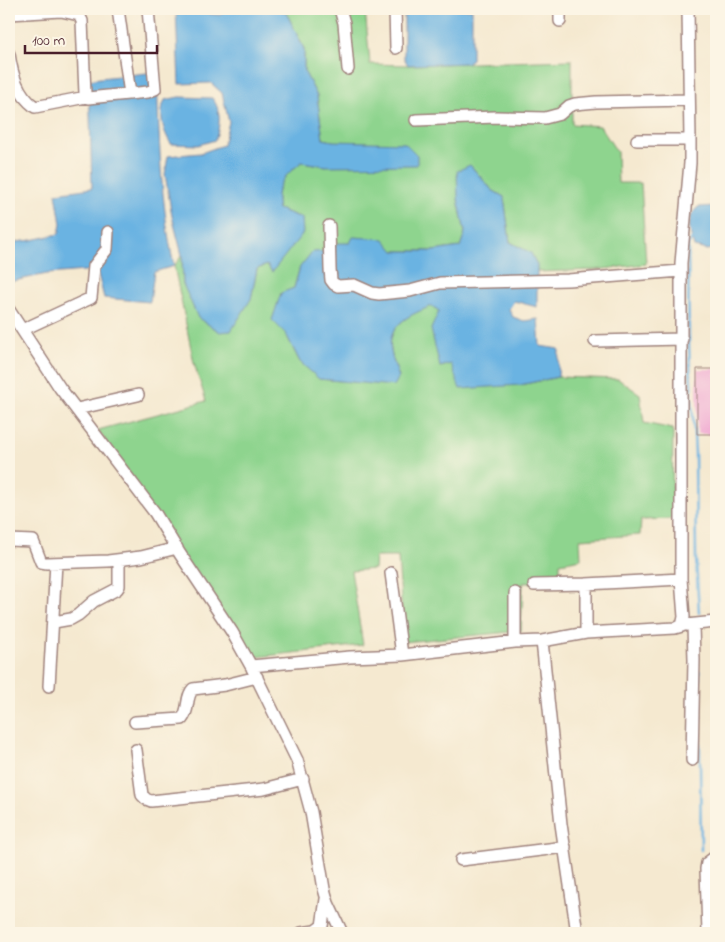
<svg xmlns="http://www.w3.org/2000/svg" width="725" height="942" font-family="'Indie Flower',sans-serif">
  <rect width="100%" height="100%" fill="#fcf5e5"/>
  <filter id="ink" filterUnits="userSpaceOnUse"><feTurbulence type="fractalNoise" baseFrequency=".02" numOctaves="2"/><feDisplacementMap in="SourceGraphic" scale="10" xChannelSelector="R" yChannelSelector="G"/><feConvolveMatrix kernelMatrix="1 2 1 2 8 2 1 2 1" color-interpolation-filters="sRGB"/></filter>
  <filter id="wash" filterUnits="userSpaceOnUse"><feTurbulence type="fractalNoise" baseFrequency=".0096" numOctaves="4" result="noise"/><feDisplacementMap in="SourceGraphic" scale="20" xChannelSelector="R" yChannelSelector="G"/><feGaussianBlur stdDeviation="1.12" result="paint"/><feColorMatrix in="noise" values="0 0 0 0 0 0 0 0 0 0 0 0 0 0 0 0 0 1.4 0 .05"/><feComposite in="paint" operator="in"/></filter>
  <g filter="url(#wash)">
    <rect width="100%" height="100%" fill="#f5e9d0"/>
    <!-- green -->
    <path fill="#8ed48e" stroke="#6c7a5c" d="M279 9H365L370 64 408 65 572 60V124L600 126 617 152 618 183H641L646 264 595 270 537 272C537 254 523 249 510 242L504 197 492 190 470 165 458 199 465 232 460 247 433 251H394L350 243 330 251 300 267 294 288 272 320 286 334 300 362 320 379 354 382 399 377C396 368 392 359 391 351 386 324 412 314 432 305L439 311 440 367 451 364 520 385 558 377 618 379 640 394 644 423 673 429 672 519 641 520 640 535 580 539 581 559 560 563V582L523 583 521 631 404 642 398 557H375L374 569 351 571 363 645 248 658 98 430 206 401 194 363 174 266 182 255 183 284 251 299 257 269 267 265 272 272 302 218 278 209C273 186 285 175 302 162L326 166 333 141 323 139 317 96 304 71V49L287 14Z"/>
    <!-- water -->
    <path fill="#6ab3e2" stroke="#5a6986" d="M176 9H204L210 14 220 15 229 9H279L287 14 304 49V71L317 96 323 139 333 141 405 143 417 155V165L326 166 302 162C285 175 273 186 278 209L302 218 303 233 272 272 267 265 257 269 251 299 231 331 220 332 198 318 183 284 182 255 172 216 165 174 168 156 201 153 223 145 229 122 222 93 211 83 179 84Z
      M404 9H472V59L467 63 408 65 404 58Z
      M157 72C159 137 160 201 174 266L154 272 150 302 104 298 97 270 47 274 9 282V243L32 240 59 234 61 224 56 193 92 188 89 80 100 78Z
      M179 97 212 98C222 110 220 127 215 140L198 145 171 144C163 131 158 114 165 100Z
      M470 165 492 190 504 197 510 242 531 253 537 265V307L514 301 509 309 513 317 524 321 538 319 540 346 559 349 558 377 520 385 460 389 451 364 440 367 431 329 439 311 432 306C412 314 386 324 391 351 392 359 396 368 399 377L394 386 319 379 300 362 286 334 272 320 281 293 294 288 300 267 312 252 330 251 338 243H350L353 237 384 239 394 251H433L460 247 465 232 458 199 457 171Z
      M716 206V248L707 250 694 247C690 232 685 219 698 207Z"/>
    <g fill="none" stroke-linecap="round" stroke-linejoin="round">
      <!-- stream -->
      <path stroke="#6ab3e2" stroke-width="2.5" d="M692 239 688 245 689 347 695 453 696 559 699 613
        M699 671 701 850"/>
    </g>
    <g id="blocks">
      <!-- building -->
      <path fill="#efa3d0" d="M697 369H716V434H697Z"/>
    </g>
  </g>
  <g filter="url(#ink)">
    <use href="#blocks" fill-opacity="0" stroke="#a0847e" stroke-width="1"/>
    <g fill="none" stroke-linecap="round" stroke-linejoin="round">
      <!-- minor casing -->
      <g stroke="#a0847e" stroke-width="14">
        <path id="minor" d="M118 9 130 94
          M340 9 344 23 348 69
          M395 9 396 48
          M560 9V21
          M9 14 61 11 79 15 82 21 85 94 88 98 148 92 155 89 148 9
          M9 54C12 74 17 94 35 107L86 97
          M416 120 496 117 545 118 560 114 569 106 575 104 596 102 689 100
          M637 140H690
          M329 226 330 269 331 280 334 284 338 286 354 285 372 293 379 294 410 291 440 283 568 280 681 271
          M9 310 60 388 155 513 180 554 232 632 251 666 297 760 311 812 324 889 328 903 342 933
          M22 330 91 298 94 266 107 249 108 232
          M595 341 682 339
          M77 409 138 395
          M9 540 33 541 41 562 47 563 108 561 141 557 177 548
          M391 573 402 655
          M586 584V633
          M534 585 586 584 681 579
          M515 593V642
          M54 622 71 619 78 615 94 601 117 589 119 586V560
          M686 625 716 622
          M542 641 561 824 577 933
          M251 666 350 657 402 655 515 642 542 641 586 633 675 628 682 626 684 617 681 579V263L690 163V140L688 9
          M49 686 56 563
          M135 722 182 719C190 710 185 697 193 689L225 685 257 677
          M136 750 142 795 146 799 151 801 264 789 303 779
          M692 760 694 660 693 625
          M461 860 565 847
          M301 933 315 931 322 926 326 899
          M708 933 706 869 707 863 716 856"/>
      </g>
      <!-- minor -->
      <use href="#minor" stroke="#fff" stroke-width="11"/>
    </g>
  </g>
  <!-- margin -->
  <rect width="725" height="942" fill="none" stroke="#fcf5e5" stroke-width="30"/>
  <!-- scale -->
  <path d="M25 45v8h132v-8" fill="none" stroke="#4a1f2b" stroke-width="2.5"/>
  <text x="32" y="45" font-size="15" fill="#4a1f2b" stroke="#fcf5e5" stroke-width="4" paint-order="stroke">100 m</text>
</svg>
